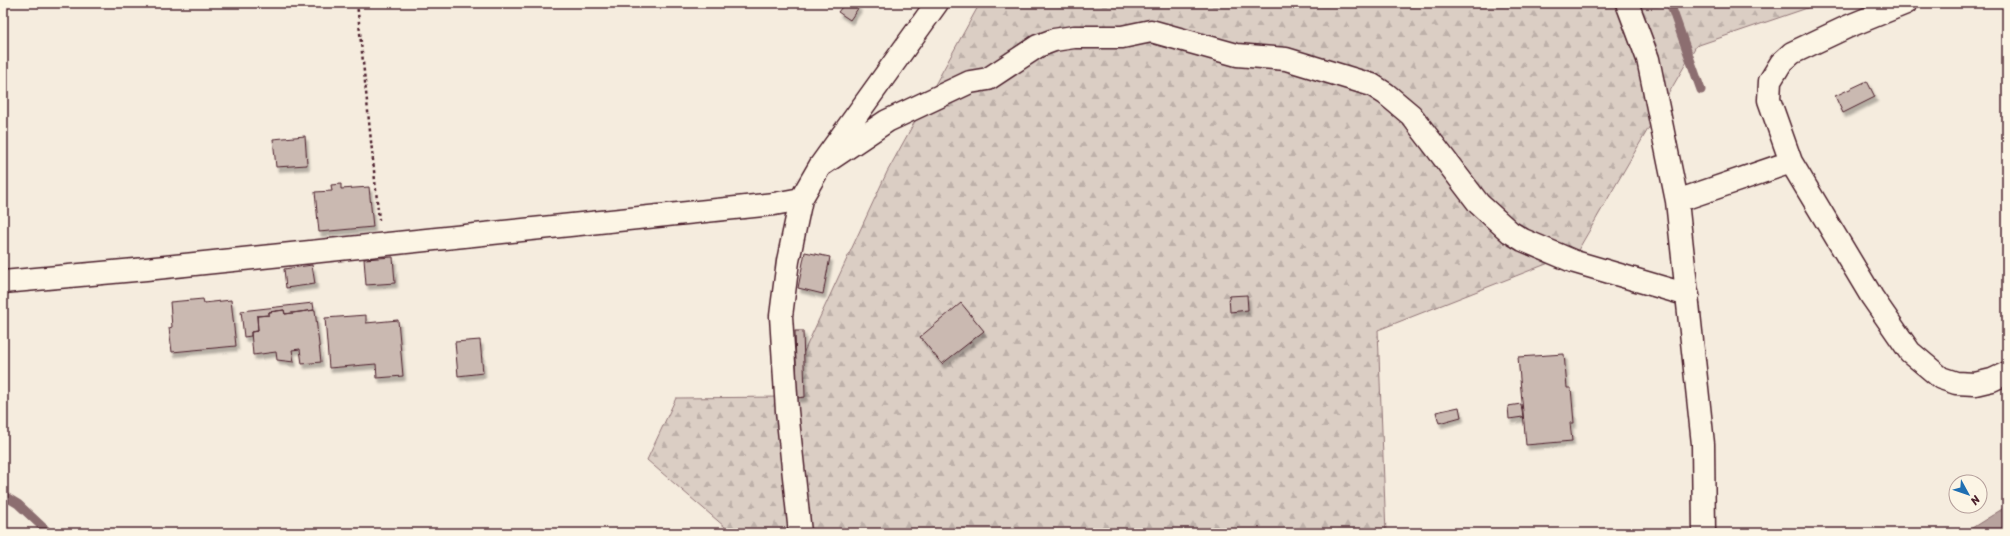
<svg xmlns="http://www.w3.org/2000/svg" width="2010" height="536" font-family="Sriracha,sans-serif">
  <defs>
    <pattern id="forest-firs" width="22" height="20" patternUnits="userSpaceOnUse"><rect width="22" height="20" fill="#dbcec4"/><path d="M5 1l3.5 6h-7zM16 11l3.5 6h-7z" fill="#bdb0a9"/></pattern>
    <filter id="shadow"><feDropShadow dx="2.5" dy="4.5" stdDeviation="1" flood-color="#0004"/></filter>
  </defs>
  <rect width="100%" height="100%" fill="#f5ecde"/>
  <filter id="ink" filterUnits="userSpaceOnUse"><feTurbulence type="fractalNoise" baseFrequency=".025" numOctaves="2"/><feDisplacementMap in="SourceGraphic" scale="8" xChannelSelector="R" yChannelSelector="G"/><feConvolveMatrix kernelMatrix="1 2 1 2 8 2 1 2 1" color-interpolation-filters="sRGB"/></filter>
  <g filter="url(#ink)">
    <!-- forest -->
    <path fill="url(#forest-firs)" stroke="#927678" d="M980 3H1822L1696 46 1577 252 1378 330 1386 533H732L647 460 676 398 783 397 887 172Z"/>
    <!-- water -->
    <path fill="#b8a39e" stroke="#8c6e70" d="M2007 506V533H1964Z"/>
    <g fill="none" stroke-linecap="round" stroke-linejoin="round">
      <!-- stream -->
      <path stroke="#8c6e70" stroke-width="9" d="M1670 3 1701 90
        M3 495 18 504 49 533"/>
    </g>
    <!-- building -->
    <path fill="#cab9b1" stroke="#4a1f2b" filter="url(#shadow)" d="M845 3H854L859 7 850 20 838 12Z
      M1867 81 1875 97 1843 113 1835 96Z
      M305 136 307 165 276 167 273 139Z
      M341 184V189L369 187 373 227 319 232 315 192 332 191 331 185Z
      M805 252 830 257 823 294 798 288Z
      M393 257 395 283 366 285 364 259Z
      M312 265 315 284 286 288 284 269Z
      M1247 295 1248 310 1230 312 1229 296Z
      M203 299 204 303 231 300 236 346 172 352 169 328 172 327 170 302Z
      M313 303 314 310 285 314 284 310 269 312V315L257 316 258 331 251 332V336L244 337 241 311Z
      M961 303 984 331 942 364 920 337Z
      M284 310 285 314 315 310 321 362 302 364 300 349 292 350 294 362 277 360 276 352 253 355 251 332 258 331 257 316 269 315V312Z
      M366 315V323L398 320 403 376 377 378 376 364 329 368 325 318Z
      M795 331H803L805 397 797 398Z
      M480 340 483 373 458 376 455 342Z
      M1564 354 1567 388H1571L1574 423H1570L1572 441 1526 445 1518 357Z
      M1521 404 1523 417 1509 419 1508 406Z
      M1459 407 1461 417 1439 423 1436 412Z"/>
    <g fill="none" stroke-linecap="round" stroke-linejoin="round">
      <!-- minor casing -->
      <g stroke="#4a1f2b" stroke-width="25">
        <path id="minor" d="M1627 3 1648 59 1677 201
          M1906 3 1847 27 1792 53 1781 63 1770 81 1769 100 1791 162 1872 297 1910 352 1941 378 1956 383 1975 384 1992 380 2007 373
          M820 166 887 121 970 82 988 79 1038 46 1054 40 1074 37H1122L1151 31 1237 55 1286 59 1372 85 1386 94 1411 115 1479 204 1510 232 1523 240 1575 262 1688 295
          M3 282 146 269 774 204 801 199
          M800 533 787 411 781 316 788 261 801 199 820 166 937 3
          M1704 533 1703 444 1677 201 1791 162"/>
      </g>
      <!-- path -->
      <path stroke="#4a1f2b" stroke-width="2.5" stroke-dasharray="3 3" stroke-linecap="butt" d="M357 3 379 220"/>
      <!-- minor -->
      <use href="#minor" stroke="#fcf5e5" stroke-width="22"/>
    </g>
  </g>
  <!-- margin -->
  <rect width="2010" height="536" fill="none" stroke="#fcf5e5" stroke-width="16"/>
  <rect x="8" y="8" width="1994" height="520" fill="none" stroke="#4a1f2b" stroke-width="1.5" filter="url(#ink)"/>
  <!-- north arrow -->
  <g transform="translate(1968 494) rotate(130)"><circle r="19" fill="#fcf5e5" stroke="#b59f9b"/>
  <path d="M0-3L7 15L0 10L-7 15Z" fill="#1f6fb2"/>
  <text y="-6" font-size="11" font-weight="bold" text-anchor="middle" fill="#4a1f2b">N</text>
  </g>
</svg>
